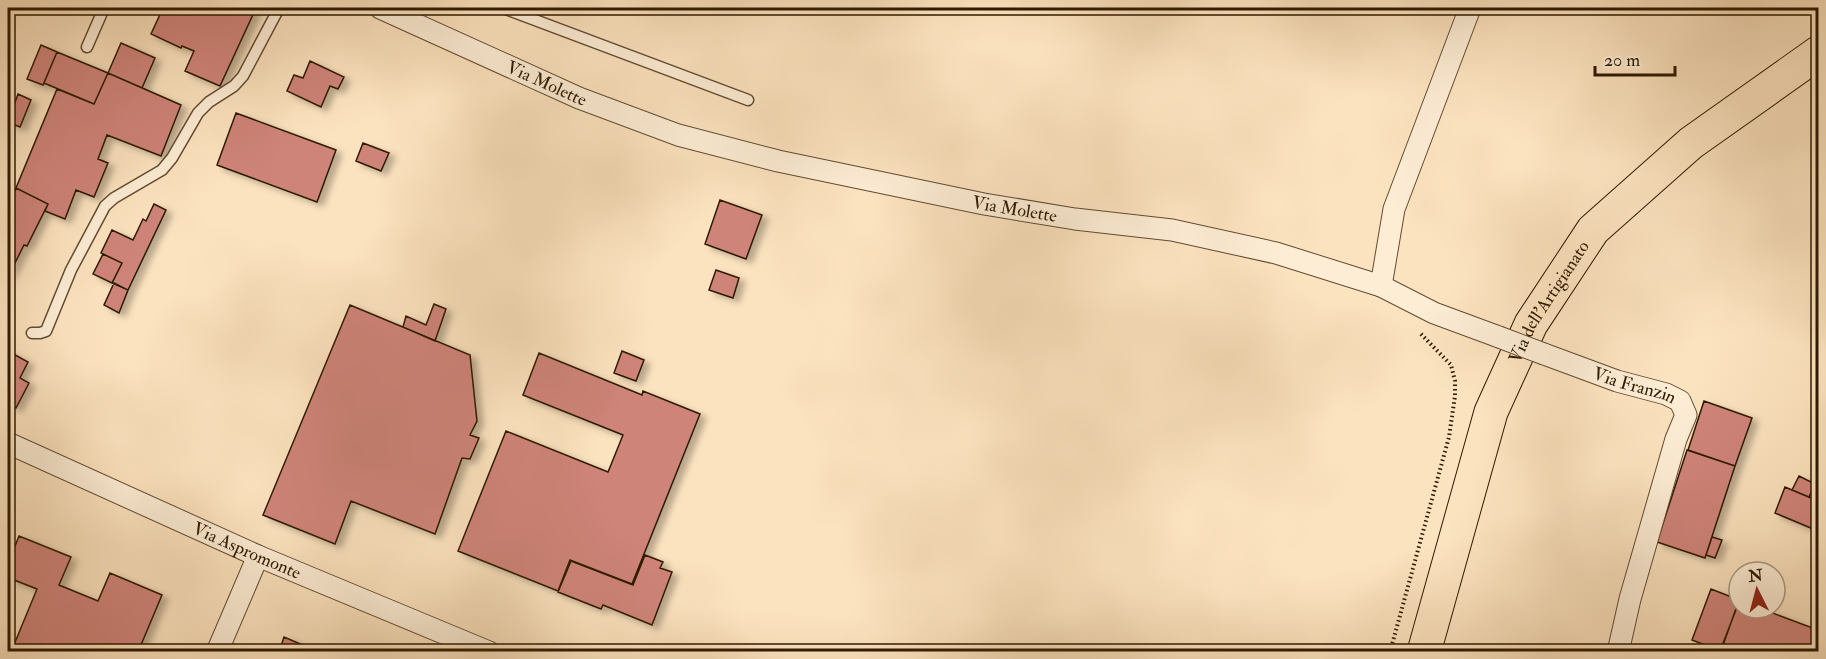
<svg xmlns="http://www.w3.org/2000/svg" width="1826" height="659" font-family="'IM FELL Double Pica',serif">
  <defs>
    <filter id="shadow"><feDropShadow dx="6" dy="4" stdDeviation="3" flood-color="#0004"/></filter>
  </defs>
  <rect width="100%" height="100%" fill="#fce3bf"/>
  <filter id="stains"><feTurbulence type="fractalNoise" baseFrequency=".00333" numOctaves="4"/><feColorMatrix values="0 0 0 0 .2 0 0 0 0 .09 0 0 0 0 .02 0 0 0 .5 -.17"/></filter>
  <radialGradient id="worn" r=".72"><stop offset=".6" stop-color="#630" stop-opacity="0"/><stop offset="1" stop-color="#630" stop-opacity=".3"/></radialGradient>
  <!-- building -->
  <path fill="#cf847a" stroke="#2e1a00" stroke-width="1.5" filter="url(#shadow)" d="M163 8H256L220 86 185 71 194 51 182 46 181 48 151 34Z
    M121 43 155 58 142 88 108 73Z
    M41 45 57 52 43 85 27 79Z
    M57 52 108 73 94 104 44 83Z
    M310 61 344 77 338 89 330 86 321 107 287 91 294 75 303 78Z
    M108 73 181 105 161 156 107 135 98 159 108 163 94 197 76 190 65 219 45 211 48 204 16 188 57 89 94 104Z
    M18 94 31 100 20 127 8 122Z
    M236 113 336 150 317 202 217 165Z
    M363 143 389 153 381 171 356 161Z
    M16 188 48 204 27 246 24 245 8 277V205Z
    M720 200 762 215 746 259 705 244Z
    M154 204 166 210 128 290 112 283 122 263 101 253 112 230 133 240 143 219 146 221Z
    M103 254 122 263 112 283 93 274Z
    M716 270 739 278 733 298 709 290Z
    M114 283 128 290 119 313 104 305Z
    M434 304 446 309 435 341 403 327 406 316 426 325Z
    M350 305 470 355 477 421 470 435 479 438 470 459 462 458 435 534 351 501 335 544 263 515Z
    M8 351 28 362 20 378 29 383 16 408 8 403Z
    M622 351 644 360 636 381 614 373Z
    M539 353 642 395 643 391 700 414 632 584 570 560 558 591 458 551 506 431 608 472 623 435 523 395Z
    M1704 401 1752 418 1735 466 1688 450Z
    M1687 450 1735 466 1705 558 1657 542Z
    M1799 476 1815 484 1809 497 1792 490Z
    M1785 487 1818 501V531L1775 513Z
    M19 536 71 557 59 585 98 601 110 573 162 595 138 652H11L37 589 9 578 13 569 8 566V564Z
    M1712 537 1722 540 1715 558 1706 555Z
    M645 555 663 562 660 568 672 572 652 625 603 605 601 609 558 592 571 561 633 585Z
    M1711 589 1739 600 1721 651 1692 640Z
    M1739 602V608H1759L1818 630V652L1720 651Z
    M284 637 319 652H279Z"/>
  <g fill="none" stroke-linecap="round" stroke-linejoin="round">
    <!-- service casing -->
    <g stroke="#624c30" stroke-width="13">
      <path id="service" d="M503 8 748 100
        M87 47 104 8
        M32 333H40L46 331 71 270 105 206 114 198 162 170 172 158 198 113 209 102 234 86 243 76 279 8"/>
    </g>
    <!-- minor casing -->
    <g stroke="#624c30" stroke-width="23">
      <g id="minor">
        <path id="s1" d="M380 8 579 98 678 135 778 161 984 204 1075 219 1172 230 1276 253 1381 286 1434 313 1499 337"/>
        <path d="M1381 286 1394 209 1470 8"/>
        <path id="s2" d="M1544 354 1617 381 1666 394 1680 401 1686 415 1676 439 1630 599 1618 652"/>
        <path id="s3" d="M8 443 258 556 489 652"/>
        <path d="M217 652 258 556"/>
      </g>
    </g>
    <!-- trunk casing -->
    <g stroke="#2e1a00" stroke-width="35">
      <g id="trunk">
        <path id="s4" d="M1424 652 1491 412 1531 324 1593 230 1691 143 1818 53"/>
      </g>
    </g>
    <!-- path -->
    <path stroke="#2e1a00" stroke-width="4" stroke-dasharray="1.5 3" stroke-linecap="butt" d="M1390 652 1449 437 1455 396V381L1451 365 1421 334"/>
    <!-- service -->
    <use href="#service" stroke="#fdedd5" stroke-width="10"/>
    <!-- minor -->
    <use href="#minor" stroke="#fdedd5" stroke-width="21"/>
    <!-- trunk -->
    <use href="#trunk" stroke="#fce3bf" stroke-width="33"/>
    <!-- minor-bridge casing -->
    <g stroke="#624c30" stroke-width="23" stroke-linecap="butt">
      <path id="minor-bridge" d="M1499 337 1544 354"/>
    </g>
    <!-- minor-bridge -->
    <use href="#minor-bridge" stroke="#fdedd5" stroke-width="21"/>
  </g>
  <g text-anchor="middle" stroke-width="6" stroke-linejoin="round" paint-order="stroke">
    <!-- street labels -->
    <g font-size="18" fill="#2e1a00" stroke="#fdedd5">
      <text dy="6" stroke="none"><textPath href="#s1" startOffset="183">Via Molette</textPath></text>
      <text dy="6" stroke="none"><textPath href="#s1" startOffset="669">Via Molette</textPath></text>
      <text dy="6" stroke="none"><textPath href="#s4" startOffset="374">Via dell'Artigianato</textPath></text>
      <text dy="6" stroke="none"><textPath href="#s2" startOffset="96">Via Franzin</textPath></text>
      <text dy="6" stroke="none"><textPath href="#s3" startOffset="262">Via Aspromonte</textPath></text>
    </g>
  </g>
  <!-- margin -->
  <rect width="1826" height="659" fill="none" stroke="#fce3bf" stroke-width="30"/>
  <rect x="9" y="9" width="1808" height="641" fill="none" stroke="#2e1a00" stroke-width="3"/>
  <rect x="15" y="15" width="1796" height="629" fill="none" stroke="#2e1a00" stroke-width="1.5"/>
  <!-- north arrow -->
  <g transform="translate(1757 590) rotate(354)"><circle r="28" fill="#fdedd5" stroke="#aa9980" stroke-width="1.5"/>
  <path d="M0-4.5L10 22L0 15L-10 22Z" fill="#8f2418"/>
  <text y="-9" font-size="16" font-weight="bold" text-anchor="middle" fill="#2e1a00">N</text>
  </g>
  <!-- scale -->
  <path d="M1595 66v9h80v-9" fill="none" stroke="#2e1a00" stroke-width="3"/>
  <text x="1604" y="66" font-size="18" fill="#2e1a00" stroke="#fdedd5" stroke-width="4.5" paint-order="stroke">20 m</text>
  <rect width="100%" height="100%" filter="url(#stains)"/>
  <rect width="100%" height="100%" fill="url(#worn)"/>
</svg>
